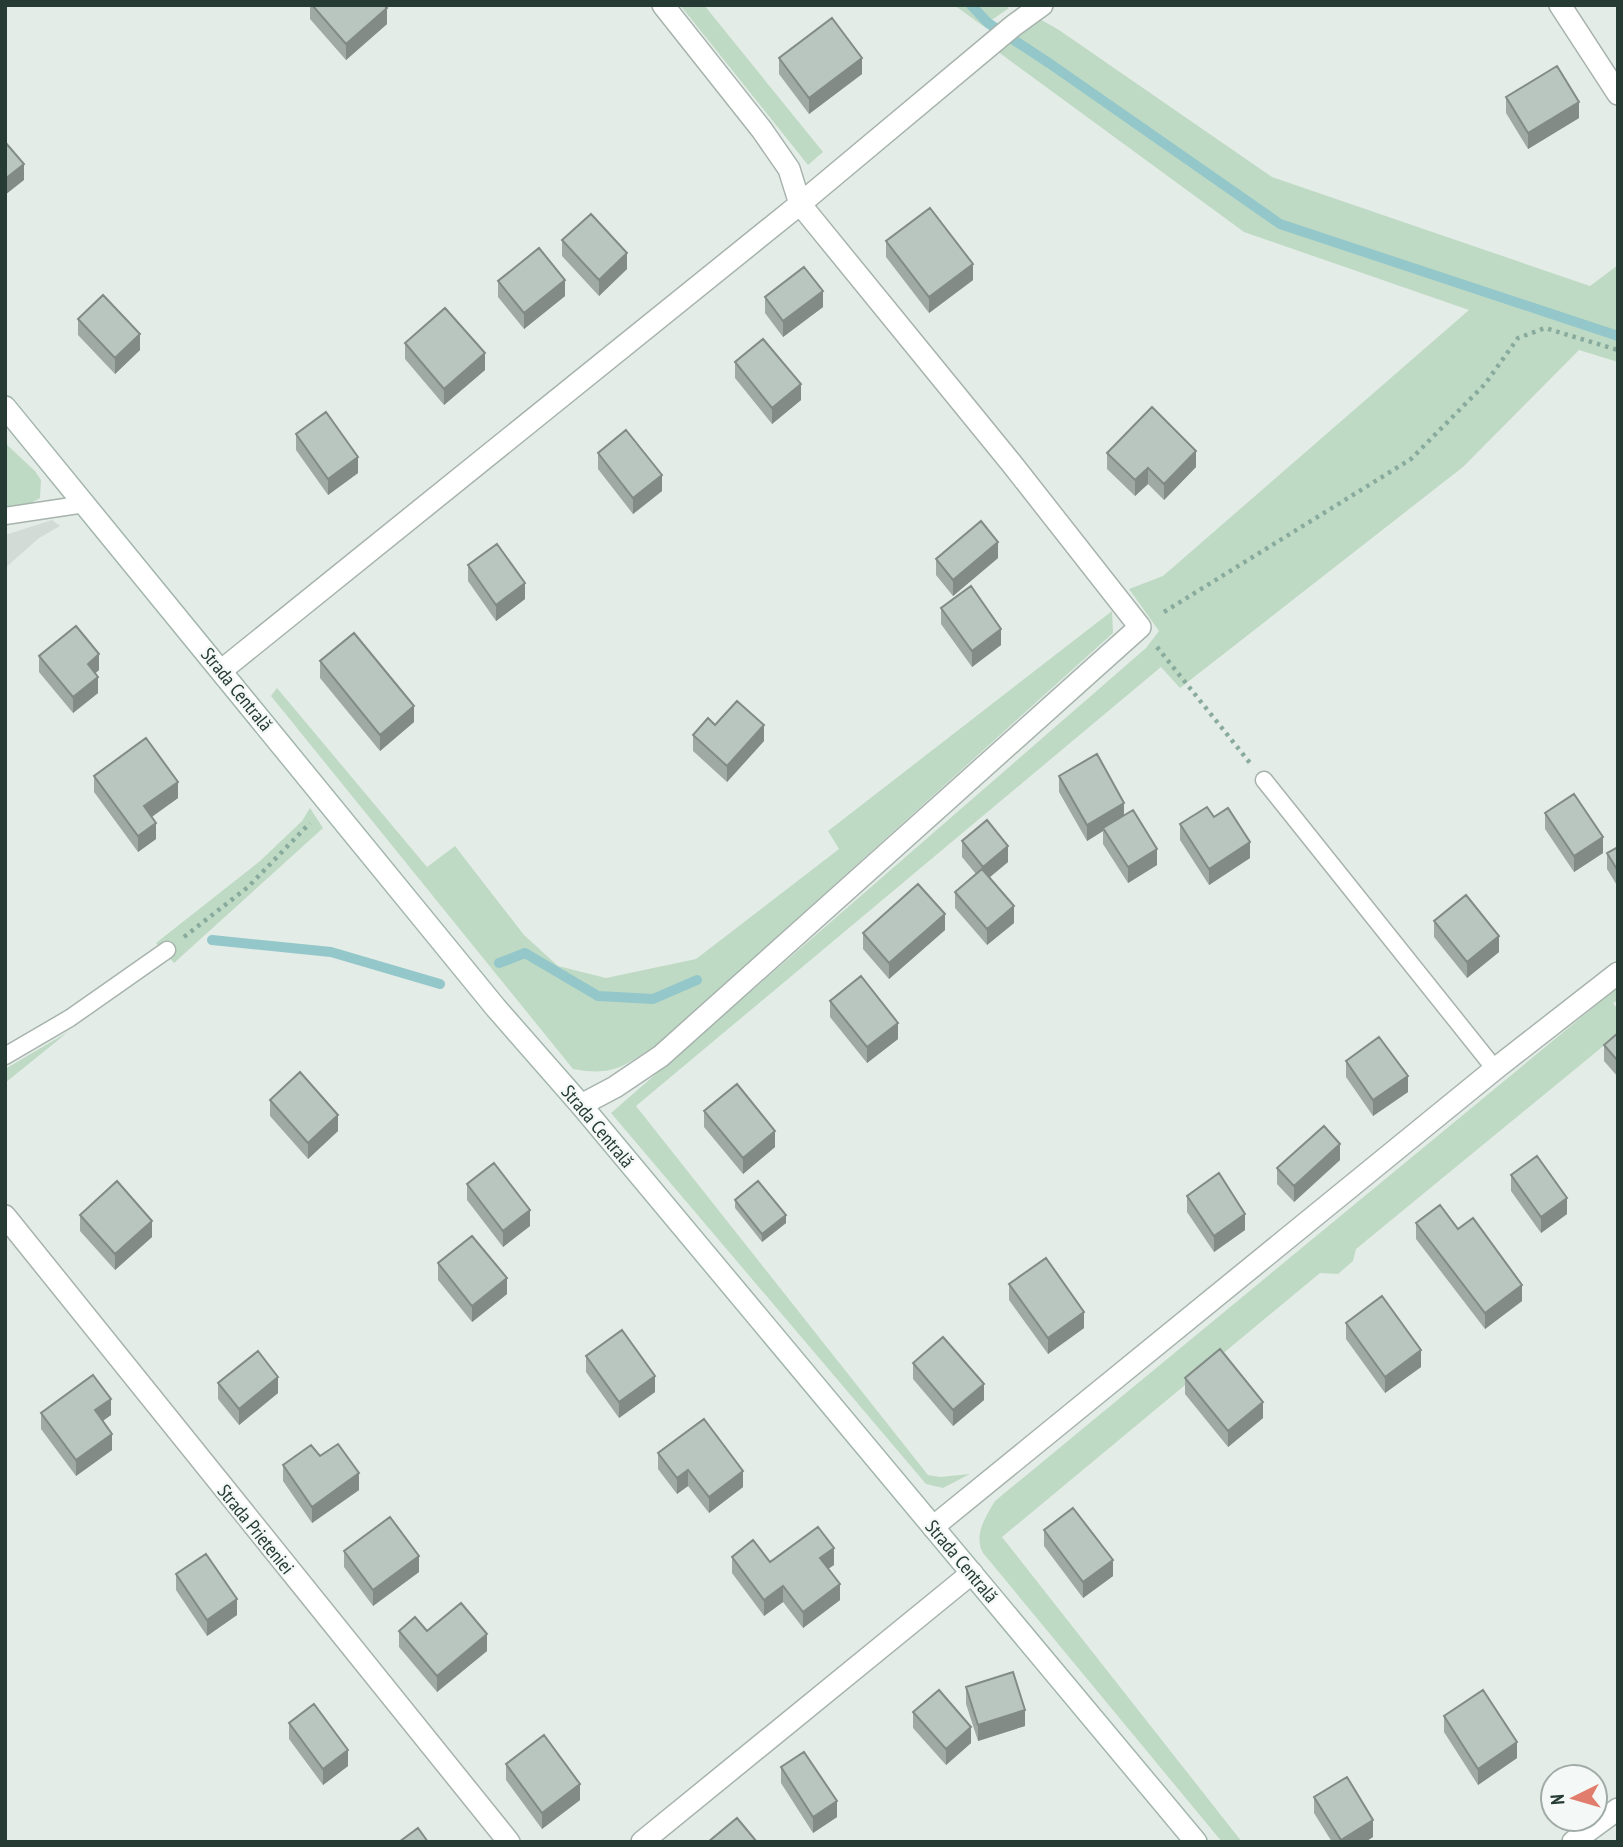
<svg xmlns="http://www.w3.org/2000/svg" width="1623" height="1847" font-family="'PT Sans Narrow',sans-serif">
  <rect width="100%" height="100%" fill="#e4ece7"/>
  <!-- built -->
  <path fill="#d2dbd6" d="M52 520 60 526 39 538 5 568V535Z"/>
  <!-- green -->
  <path fill="#bfdac4" d="M680 5H704L823 152 808 165Z
    M954 5H1005L1009 8 983 26Z
    M1038 18 1059 30 1272 177 1590 286 1618 265V362L1579 350 1463 467 1180 688 1161 667 636 1106 928 1475 940 1477 970 1474 943 1488 926 1484 611 1113 1146 648 1159 631 1129 589 1163 576 1469 310 1244 232 997 51Z
    M5 443 35 471 41 480 40 498 28 505 5 508Z
    M1112 611 1113 633 658 1044C625 1065 614 1077 573 1069L271 696 277 688 427 867 455 846 524 935 558 966 606 978 696 959 839 849 828 831Z
    M310 808 323 828 174 963 156 943 260 861 302 821Z
    M1618 987V1000L1613 1003 1618 1010V1034L1356 1249 1353 1261 1338 1274 1320 1273 1002 1537 1242 1842H1222L983 1553C973 1535 986 1516 995 1501Z
    M68 1032 5 1083V1069Z"/>
  <g fill="none" stroke-linecap="round" stroke-linejoin="round">
    <!-- stream -->
    <path stroke="#93c7ca" stroke-width="10" d="M971 5 988 23 1049 63 1280 224 1618 336
      M212 940 331 952 440 984
      M499 963 525 953 598 996 653 999 697 980"/>
    <!-- lane casing -->
    <g stroke="#a7b3ad" stroke-width="19">
      <path id="lane" d="M5 516 85 504
        M1264 780 1495 1069
        M5 1056 70 1018 167 950"/>
    </g>
    <!-- street casing -->
    <g stroke="#a7b3ad" stroke-width="24">
      <path id="street" d="M1560 5 1618 94
        M222 670 800 204 1013 26 1042 5
        M581 1105 615 1087 661 1056 1140 627 1012 464 800 204 789 169 762 130 663 5
        M5 1216 509 1842
        M933 1527 1495 1069 1618 973
        M642 1842 972 1573
        M1573 1842 1618 1809"/>
    </g>
    <!-- secondary casing -->
    <g stroke="#a3b6ae" stroke-width="24">
      <path id="secondary" d="M5 407 496 1008 581 1105 1196 1842"/>
    </g>
    <!-- path -->
    <path stroke="#88ab9d" stroke-width="4.5" stroke-dasharray="3.5 5" stroke-linecap="butt" d="M1164 612 1411 459 1485 384 1518 338 1545 328 1618 350
      M1157 647 1250 763
      M184 937 248 887 310 823"/>
    <!-- lane -->
    <use href="#lane" stroke="#fff" stroke-width="16"/>
    <!-- street -->
    <use href="#street" stroke="#fff" stroke-width="21"/>
    <!-- secondary -->
    <use href="#secondary" stroke="#fff" stroke-width="21"/>
  </g>
  <!-- wall -->
  <path fill="#9faaa5" d="M310 5H384L387 24 346 60 310 19Z
    M779 58 862 74 809 114 779 74Z
    M1506 97 1579 118 1528 149 1506 113Z
    M562 240 627 269 599 296 562 256Z
    M886 241 973 280 929 313 886 257Z
    M498 281 565 296 524 329 498 297Z
    M765 297 823 307 783 337 765 313Z
    M78 319 140 350 115 374 78 335Z
    M405 343 485 370 444 405 405 359Z
    M735 362 801 400 772 424 735 378Z
    M296 434 358 473 328 495 296 450Z
    M598 453 662 491 633 514 598 469Z
    M1107 453 1196 467 1164 500 1148 484 1135 496 1107 469Z
    M998 558 953 596 936 575V559Z
    M468 565 525 599 496 621 468 581Z
    M941 608 1001 645 972 667 941 624Z
    M39 656 99 670 95 673 98 693 73 713 39 672Z
    M320 661 414 722 380 751 320 678Z
    M693 735 764 741 727 782 693 751Z
    M94 776 178 798 152 817 156 839 138 852 94 792Z
    M1059 776 1124 815 1157 865 1128 883 1103 844V831L1087 841 1059 792Z
    M1545 813 1603 853 1574 872 1545 829Z
    M1214 817 1250 858 1209 885 1180 840V824Z
    M962 841 1008 862 989 877 1014 923 987 945 955 908V892L976 874 962 857Z
    M1618 847V887L1607 869V853Z
    M1434 921 1499 952 1467 978 1434 937Z
    M945 930 889 979 863 949V933Z
    M830 1001 898 1039 867 1063 830 1017Z
    M1618 1033V1077L1604 1061V1045Z
    M1346 1061 1408 1092 1373 1116 1346 1077Z
    M270 1100 338 1131 308 1159 270 1116Z
    M704 1111 775 1147 743 1174 704 1127Z
    M1340 1160 1294 1202 1277 1184V1168Z
    M1511 1175 1567 1214 1541 1233 1511 1191Z
    M467 1184 530 1226 503 1247 467 1200Z
    M1187 1196 1245 1230 1214 1252 1187 1212Z
    M735 1200 786 1223 762 1242 735 1208Z
    M80 1215 152 1237 115 1270 80 1231Z
    M1416 1223 1458 1229 1522 1301 1485 1329 1416 1239Z
    M438 1263 507 1294 472 1322 438 1280Z
    M1009 1284 1084 1328 1048 1354 1009 1300Z
    M1346 1323 1421 1367 1385 1393 1346 1339Z
    M586 1356 655 1392 619 1418 586 1372Z
    M913 1363 984 1400 953 1426 913 1379Z
    M1185 1378 1263 1418 1228 1447 1185 1394Z
    M218 1383 278 1393 239 1425 218 1399Z
    M41 1413 111 1415 103 1421 112 1450 76 1476 41 1429Z
    M658 1453 743 1487 709 1513 688 1486 677 1494 658 1469Z
    M320 1456 359 1490 312 1523 283 1481V1465Z
    M1044 1530 1113 1576 1083 1598 1044 1546Z
    M344 1551 419 1572 373 1606 344 1567Z
    M732 1557 770 1562 834 1565 828 1569 840 1600 803 1628 783 1602 764 1616 732 1573Z
    M176 1574 237 1615 207 1636 176 1590Z
    M399 1631H427L487 1651 437 1692 399 1647Z
    M966 1687 1025 1726 978 1741 966 1704Z
    M913 1712 971 1743 946 1765 913 1728Z
    M1444 1716 1517 1758 1478 1785 1444 1732Z
    M289 1723 348 1766 323 1785 289 1739Z
    M506 1764 580 1800 542 1829 506 1780Z
    M781 1767 837 1817 813 1833 781 1783Z
    M1314 1797 1373 1837 1365 1842H1332L1314 1813Z"/>
  <!-- shaded-wall -->
  <path fill="#828b86" d="M387 8V24L346 60V44Z
    M862 58V74L809 114V98Z
    M1579 102V118L1528 149V133Z
    M24 164V180L5 195V179Z
    M627 253V269L599 296V280Z
    M973 264V280L929 313V297Z
    M565 280V296L524 329V313Z
    M823 291V307L783 337V321Z
    M140 334V350L115 374V358Z
    M485 353V370L444 405V389Z
    M801 384V400L772 424V408Z
    M1196 451V467L1164 500V484Z
    M358 457V473L328 495V479Z
    M1148 468V484L1135 496V480Z
    M662 475V491L633 514V498Z
    M998 542V558L953 596V580Z
    M525 583V599L496 621V605Z
    M1001 629V645L972 667V651Z
    M99 654V670L88 680V664Z
    M98 677V693L73 713V697Z
    M414 706V722L380 751V735Z
    M764 725V741L727 782V766Z
    M178 782V798L144 822V806Z
    M1124 803V819L1103 828V831L1087 841V825Z
    M156 823V839L138 852V836Z
    M1603 837V853L1574 872V856Z
    M1250 842V858L1209 885V869Z
    M1008 846V862L983 883V867Z
    M1157 849V865L1128 883V867Z
    M1014 906V923L987 945V929Z
    M945 914V930L889 979V963Z
    M1499 936V952L1467 978V962Z
    M898 1023V1039L867 1063V1047Z
    M1408 1076V1092L1373 1116V1100Z
    M338 1115V1131L308 1159V1143Z
    M775 1131V1147L743 1174V1158Z
    M1340 1144V1160L1294 1202V1186Z
    M1567 1198V1214L1541 1233V1217Z
    M530 1210V1226L503 1247V1231Z
    M1245 1214V1230L1214 1252V1236Z
    M786 1215V1223L762 1242V1234Z
    M152 1221V1237L115 1270V1254Z
    M507 1278V1294L472 1322V1306Z
    M1522 1285V1301L1485 1329V1313Z
    M1084 1312V1328L1048 1354V1338Z
    M1421 1350V1367L1385 1393V1377Z
    M655 1376V1392L619 1418V1402Z
    M278 1377V1393L239 1425V1409Z
    M984 1384V1400L953 1426V1410Z
    M111 1399V1415L95 1426V1410Z
    M1263 1402V1418L1228 1447V1431Z
    M112 1434V1450L76 1476V1460Z
    M688 1470V1486L677 1494V1478Z
    M743 1471V1487L709 1513V1497Z
    M359 1473V1490L312 1523V1507Z
    M834 1548V1565L820 1574V1558Z
    M419 1556V1572L373 1606V1590Z
    M1113 1560V1576L1083 1598V1582Z
    M840 1584V1600L803 1628V1612Z
    M783 1586V1602L764 1616V1600Z
    M237 1599V1615L207 1636V1620Z
    M487 1634V1651L437 1692V1676Z
    M1025 1710V1726L978 1741V1725Z
    M971 1727V1743L946 1765V1749Z
    M1517 1742V1758L1478 1785V1769Z
    M348 1750V1766L323 1785V1769Z
    M580 1784V1800L542 1829V1813Z
    M837 1801V1817L813 1833V1817Z
    M1373 1820V1837L1365 1842H1341V1840Z"/>
  <!-- building -->
  <path fill="#b9c6c0" stroke="#828b86" stroke-width="2" d="M312 5H384L387 8 346 44Z
    M832 18 862 58 809 98 779 58Z
    M1557 66 1579 102 1528 133 1506 97Z
    M5 142 24 164 5 179Z
    M930 208 973 264 929 297 886 241Z
    M591 214 627 253 599 280 562 240Z
    M539 248 565 280 524 313 498 281Z
    M804 267 823 291 783 321 765 297Z
    M103 295 140 334 115 358 78 319Z
    M445 308 485 353 444 389 405 343Z
    M763 339 801 384 772 408 735 362Z
    M1152 407 1196 451 1164 484 1148 468 1135 480 1107 453Z
    M326 412 358 457 328 479 296 434Z
    M626 430 662 475 633 498 598 453Z
    M981 521 998 542 953 580 936 559Z
    M497 544 525 583 496 605 468 565Z
    M971 586 1001 629 972 651 941 608Z
    M76 626 99 654 88 664 98 677 73 697 39 656Z
    M354 633 414 706 380 735 320 661Z
    M737 701 764 725 727 766 693 735 708 718 715 725Z
    M146 738 178 782 144 806 156 823 138 836 94 776Z
    M1097 754 1124 803 1087 825 1059 776Z
    M1574 794 1603 837 1574 856 1545 813Z
    M1207 807 1214 817 1228 808 1250 842 1209 869 1180 824Z
    M1133 810 1157 849 1128 867 1103 828Z
    M987 820 1008 846 983 867 962 841Z
    M1618 847V871L1607 853Z
    M982 869 1014 906 987 929 955 892Z
    M918 884 945 914 889 963 863 933Z
    M1466 895 1499 936 1467 962 1434 921Z
    M861 976 898 1023 867 1047 830 1001Z
    M1618 1033V1061L1604 1045Z
    M1379 1037 1408 1076 1373 1100 1346 1061Z
    M300 1072 338 1115 308 1143 270 1100Z
    M737 1084 775 1131 743 1158 704 1111Z
    M1324 1126 1340 1144 1294 1186 1277 1168Z
    M1537 1156 1567 1198 1541 1217 1511 1175Z
    M494 1163 530 1210 503 1231 467 1184Z
    M1219 1173 1245 1214 1214 1236 1187 1196Z
    M117 1181 152 1221 115 1254 80 1215Z
    M758 1181 786 1215 762 1234 735 1200Z
    M1440 1205 1458 1229 1473 1218 1522 1285 1485 1313 1416 1223Z
    M472 1236 507 1278 472 1306 438 1263Z
    M1046 1258 1084 1312 1048 1338 1009 1284Z
    M1382 1296 1421 1350 1385 1377 1346 1323Z
    M622 1330 655 1376 619 1402 586 1356Z
    M943 1337 984 1384 953 1410 913 1363Z
    M1220 1349 1263 1402 1228 1431 1185 1378Z
    M258 1351 278 1377 239 1409 218 1383Z
    M93 1375 111 1399 95 1410 112 1434 76 1460 41 1413Z
    M704 1419 743 1471 709 1497 688 1470 677 1478 658 1453Z
    M338 1444 359 1473 312 1507 283 1465 311 1445 320 1456Z
    M1073 1508 1113 1560 1083 1582 1044 1530Z
    M390 1517 419 1556 373 1590 344 1551Z
    M818 1527 834 1548 820 1558 840 1584 803 1612 783 1586 764 1600 732 1557 753 1540 770 1562Z
    M206 1554 237 1599 207 1620 176 1574Z
    M461 1603 487 1634 437 1676 399 1631 415 1617 427 1631Z
    M1013 1672 1025 1710 978 1725 966 1687Z
    M939 1690 971 1727 946 1749 913 1712Z
    M1483 1690 1517 1742 1478 1769 1444 1716Z
    M314 1704 348 1750 323 1769 289 1723Z
    M544 1735 580 1784 542 1813 506 1764Z
    M804 1752 837 1801 813 1817 781 1767Z
    M1347 1777 1373 1820 1341 1840 1314 1797Z
    M737 1818 757 1842H708Z
    M418 1828 428 1842H399Z"/>
  <g text-anchor="middle" stroke-width="5" stroke-linejoin="round" paint-order="stroke">
    <!-- street labels -->
    <g font-size="19" fill="#253b33" stroke="#f4f8f6">
      <text transform="translate(237 689) rotate(51)" y="7">Strada Centrală</text>
      <text transform="translate(598 1126) rotate(50)" y="7">Strada Centrală</text>
      <text transform="translate(256 1529) rotate(51)" y="7">Strada Prieteniei</text>
      <text transform="translate(962 1561) rotate(50)" y="7">Strada Centrală</text>
    </g>
  </g>
  <!-- border -->
  <rect width="1623" height="1847" fill="none" stroke="#253b33" stroke-width="14"/>
  <!-- north arrow -->
  <g transform="translate(1574 1798) rotate(265)"><circle r="33" fill="#f4f8f6" stroke="#a1aca8" stroke-width="2"/>
  <path d="M0-5L12 26L0 18L-12 26Z" fill="#e17d6c"/>
  <text y="-10" font-size="19" font-weight="bold" text-anchor="middle" fill="#253b33">N</text>
  </g>
</svg>
